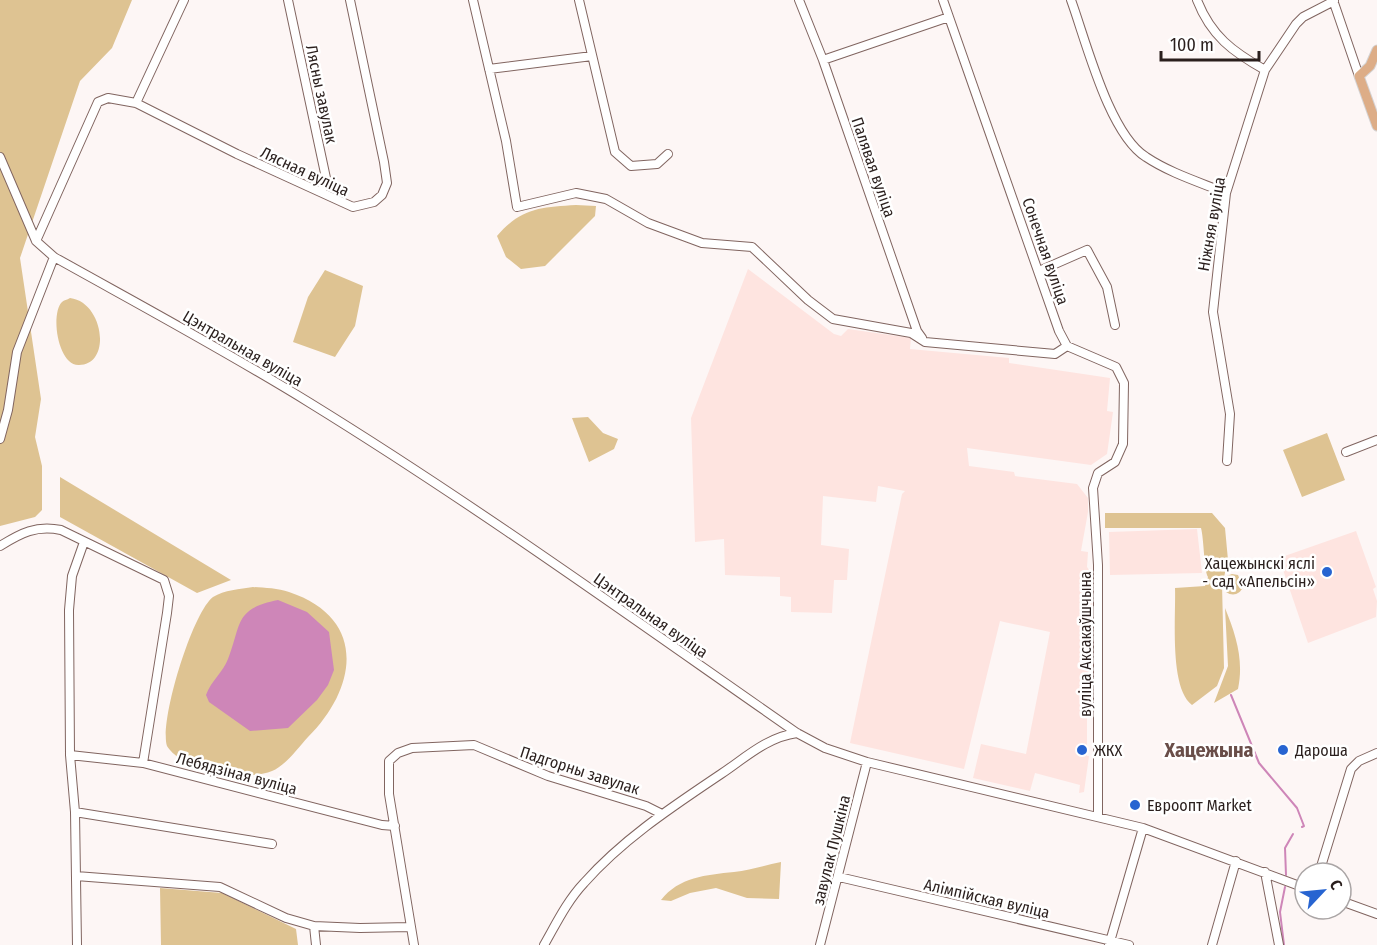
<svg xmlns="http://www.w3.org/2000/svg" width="1377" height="945" font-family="'Fira Sans Condensed',sans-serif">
  <rect width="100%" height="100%" fill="#fdf6f5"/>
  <!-- built -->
  <path fill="#fee4e0" d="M748 269 834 334 841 336 848 329 911 338 910 349 1009 358V363L1110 378 1107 411 1113 412 1107 454 1091 465 967 448 969 466 1014 472 1015 476 1077 484 1088 498V512L1081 551 1088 552 1087 567 1092 574 1091 686 1087 690V756H1089L1084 792 1079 793 1080 785 1035 773 1030 791 973 778 981 744 1026 754 1050 632 1004 622 1000 621 964 769 850 743 902 494 905 491 878 486 876 502 823 496 821 545 849 549 847 580H834L832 613 791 612V597L780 596V577L725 575 724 539 695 542 691 418Z
    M1197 529 1202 573 1110 575 1109 532Z
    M1356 531 1376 587 1373 589 1377 601 1376 617 1308 643 1279 558Z"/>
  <!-- green -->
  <path fill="#dec392" d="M0 0H132L112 48 80 81 20 258 41 399 35 437 42 466V510L35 517 0 526Z
    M576 205 596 206 595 216 545 266 521 269 506 257 497 236C521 208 541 207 576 205Z
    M325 270 363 286 355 326 335 357 293 342 308 297Z
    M70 298C104 302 112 365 79 365 58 366 50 314 62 302 64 300 67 300 70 298Z
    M588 417 603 433 618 439 614 449 589 462 572 418Z
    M1327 433 1345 480 1302 497 1283 450Z
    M60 477 231 580 197 593 60 517Z
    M1105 513H1212L1225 528 1228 560 1224 577 1232 574 1238 575 1243 587C1240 594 1233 597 1226 592L1222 584 1224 668 1217 686 1192 705C1169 688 1176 616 1175 588L1205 586 1208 577C1204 571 1204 539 1201 528H1105Z
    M253 587C264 588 278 588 289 592 367 618 358 687 308 737 298 748 285 766 272 771 247 781 201 773 180 759 176 756 169 750 167 746 159 722 192 613 213 597 224 590 240 589 253 587Z
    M1225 608C1236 635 1244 660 1238 689L1214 703 1228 666Z
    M781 862 779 899 747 898 716 888 690 893 671 901 661 900C679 877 706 875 734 872 750 870 766 865 781 862Z
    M160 888 222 893 296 929 298 945H161Z"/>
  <!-- water -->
  <path fill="#ce86b8" d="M278 600 307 612 329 632 334 670 328 685 317 700 288 728 250 731 209 702 206 695C211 681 223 672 228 659 242 623 234 609 278 600Z"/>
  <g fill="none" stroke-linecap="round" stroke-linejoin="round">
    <!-- stream -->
    <path stroke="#ce86b8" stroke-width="2" d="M1231 695 1259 763 1297 808 1304 826 1302 827
      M1286 875 1285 848 1293 834
      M1284 945 1280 912 1285 887"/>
    <!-- minor casing -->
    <g stroke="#816560" stroke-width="10">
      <path id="minor" d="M288 0 326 178 321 192
        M473 0 506 141 517 207 576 193 606 199 648 223 702 243 752 247 808 300 833 319 911 333 925 342 1055 354 1067 346
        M579 0 615 152 631 166 657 164 668 154
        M799 0 823 60 917 331 922 338
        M943 0 1059 331 1067 346 1116 367 1124 383 1123 444 1115 462 1098 473 1093 488 1098 565V816
        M1071 0C1086 41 1109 134 1146 157 1170 173 1199 182 1226 193
        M1197 0C1211 36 1233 52 1265 70
        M1333 0 1359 76
        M823 60 949 17
        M489 69 592 56
        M136 103 184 0
        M0 157 36 241 54 257C140 305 226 351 310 403 477 506 636 621 797 733L825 748 867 762 1143 828 1305 888
        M36 241 98 102 108 98 136 103 237 154 353 207 374 202 382 195 387 183 384 162 350 0
        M1039 271 1087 250 1107 287 1115 325
        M0 439 8 410 17 352 54 257
        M1346 452 1377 440
        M1227 461 1230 414 1213 312 1226 193 1265 70 1296 24 1303 17 1334 1
        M0 546C21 533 36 525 61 530L164 580 169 596 167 613 143 763
        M70 755 143 763 382 825 395 826
        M75 812 272 844
        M1265 872 1279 945
        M1319 873 1351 769 1359 761 1377 753
        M76 876 220 887 286 918 314 926 360 928 410 927
        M839 877 1129 945
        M1341 901 1377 914
        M314 926 316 945
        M77 945 75 812 70 755 69 610 72 576 84 542
        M414 945 389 794V761L398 753 412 748 474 745 548 776 646 806 662 814
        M544 945C556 924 567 901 584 883 623 839 672 807 721 774 745 758 767 737 797 733
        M820 945 867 762
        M1109 945 1143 828
        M1212 945 1236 861"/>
    </g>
    <!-- major casing -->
    <g stroke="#d4d2d2" stroke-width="11">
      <path id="major" d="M1377 50 1370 66 1359 76 1377 126"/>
    </g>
    <!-- minor -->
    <use href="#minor" stroke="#fff" stroke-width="8"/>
    <!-- major -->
    <use href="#major" stroke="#ddad87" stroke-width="9"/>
  </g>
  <!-- markers -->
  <g fill="#2764d1" stroke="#fff" stroke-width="2">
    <circle cx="1327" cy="572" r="6"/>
    <circle cx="1082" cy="750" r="6"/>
    <circle cx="1283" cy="750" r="6"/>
    <circle cx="1135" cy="805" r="6"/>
  </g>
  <g text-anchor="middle" stroke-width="5" stroke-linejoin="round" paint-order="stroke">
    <!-- street labels -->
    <g font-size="16" fill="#2a1f1d" stroke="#fff">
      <text transform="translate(322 94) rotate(78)" y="6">Лясны завулак</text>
      <text transform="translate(874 167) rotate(71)" y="6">Палявая вуліца</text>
      <text transform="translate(305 171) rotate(25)" y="6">Лясная вуліца</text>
      <text transform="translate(1211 224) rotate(-80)" y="6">Ніжняя вуліца</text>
      <text transform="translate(1046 251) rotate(71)" y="6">Сонечная вуліца</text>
      <text transform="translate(243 348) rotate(30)" y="6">Цэнтральная вуліца</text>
      <text transform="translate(651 615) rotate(35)" y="6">Цэнтральная вуліца</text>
      <text transform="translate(1085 644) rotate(-90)" y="6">вуліца Аксакаўшчына</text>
      <text transform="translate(580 770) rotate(18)" y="6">Падгорны завулак</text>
      <text transform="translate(237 773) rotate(15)" y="6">Лебядзіная вуліца</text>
      <text transform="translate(831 850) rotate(-76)" y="6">завулак Пушкіна</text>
      <text transform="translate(987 898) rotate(13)" y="6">Алімпійская вуліца</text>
    </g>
    <!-- poi labels -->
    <g font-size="16" fill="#2a1f1d" stroke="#fff" text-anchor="start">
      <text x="1315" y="569" text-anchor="end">Хацежынскі яслі<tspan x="1315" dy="18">- сад «Апельсін»</tspan></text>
      <text x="1094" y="756">ЖКХ</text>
      <text x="1295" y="756">Дароша</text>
      <text x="1147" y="811">Евроопт Market</text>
    </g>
    <!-- quarter labels -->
    <g font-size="20" font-weight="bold" fill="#694e49" stroke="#fff">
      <text x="1209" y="757">Хацежына</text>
    </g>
  </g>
  <!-- north arrow -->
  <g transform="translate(1323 891) rotate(64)"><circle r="28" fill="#ffffff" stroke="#aaa5a5" stroke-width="1.5"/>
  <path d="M0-4.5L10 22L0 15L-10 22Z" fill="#2764d1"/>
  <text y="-9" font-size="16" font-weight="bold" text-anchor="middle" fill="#2a1f1d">С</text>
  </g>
  <!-- scale -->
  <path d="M1161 51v9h98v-9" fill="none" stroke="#2a1f1d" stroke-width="3"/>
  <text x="1170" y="51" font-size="18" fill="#2a1f1d" stroke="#ffffff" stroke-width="4.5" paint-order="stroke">100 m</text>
</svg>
